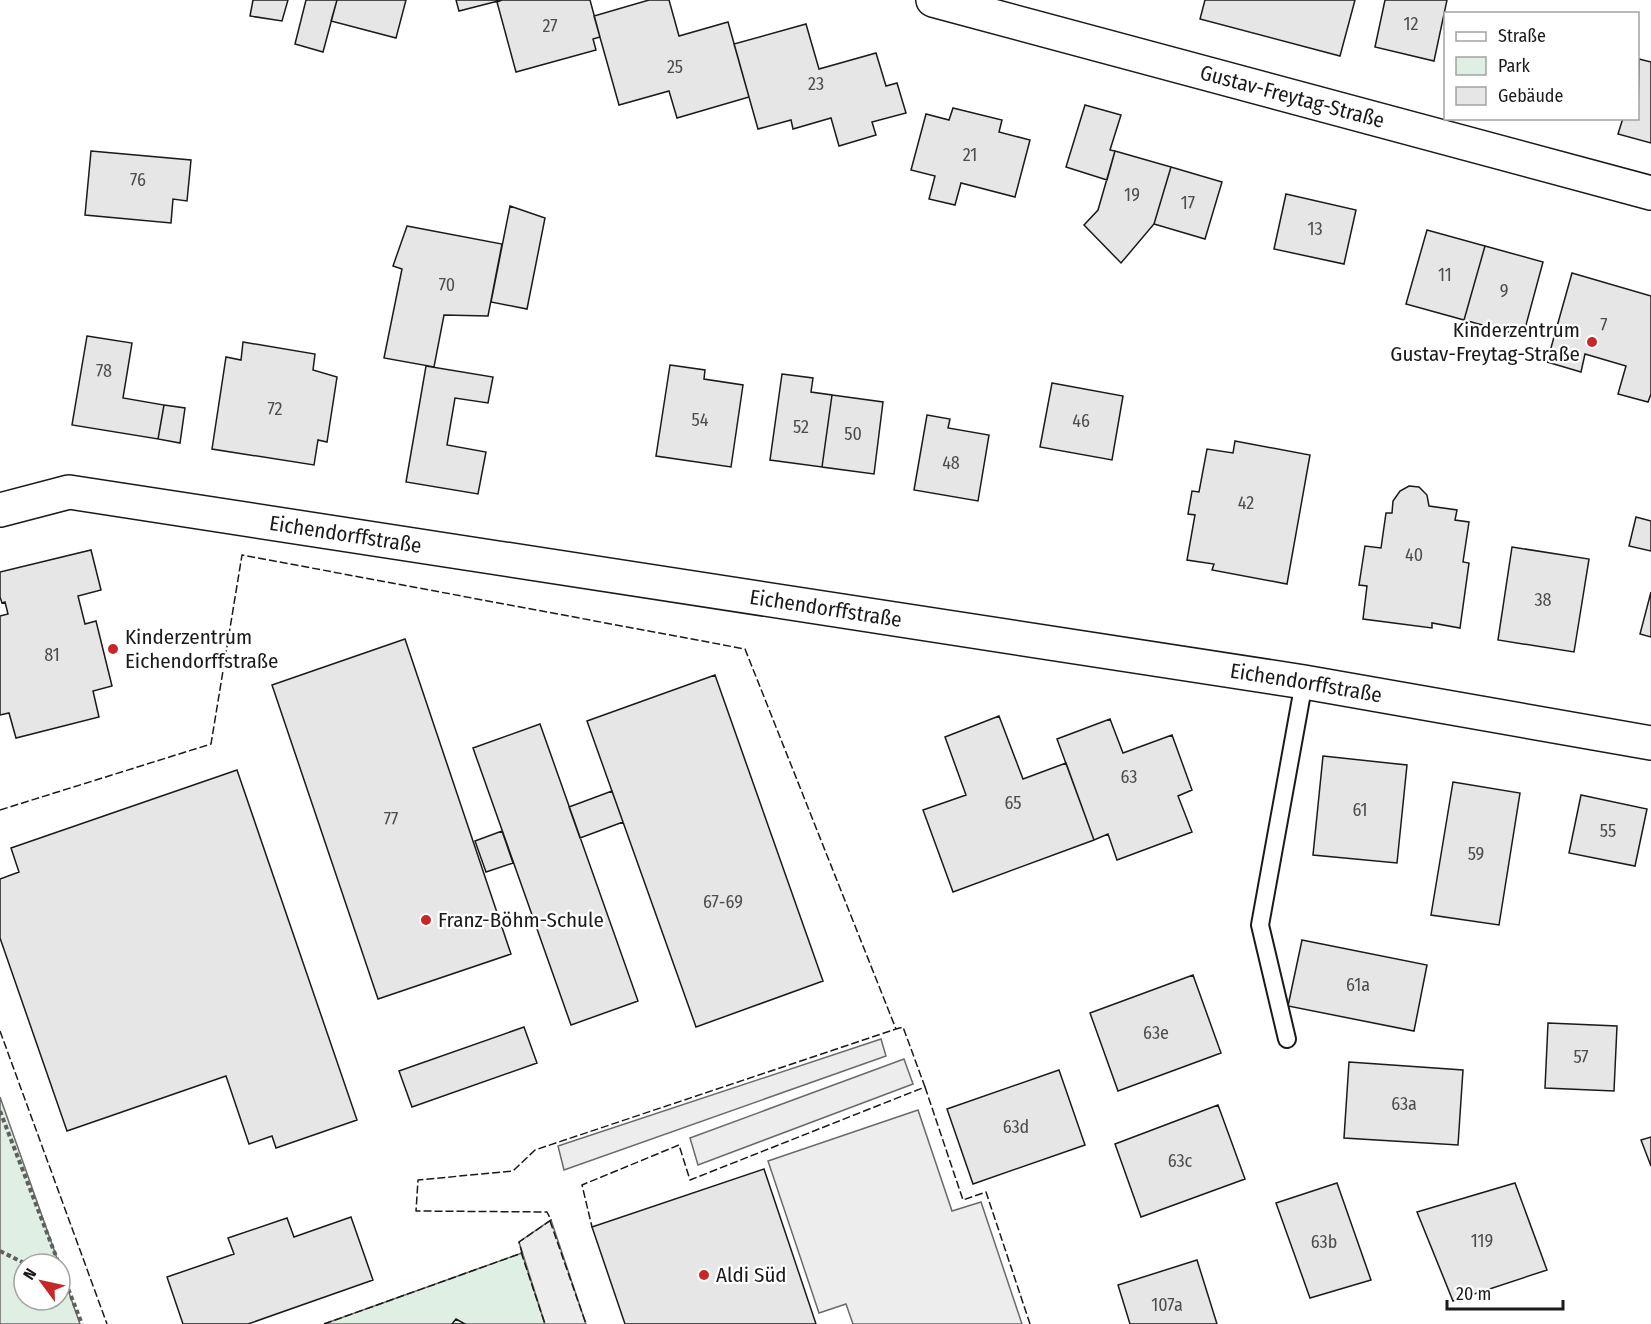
<svg xmlns="http://www.w3.org/2000/svg" width="1651" height="1324" font-family="'Fira Sans Condensed',sans-serif">
  <rect width="100%" height="100%" fill="#fff"/>
  <!-- green -->
  <path fill="#e0efe3" stroke="#6a6a6a" stroke-width="1.5" d="M0 1097 59 1264H24V1300H60V1267L80 1324H0Z
    M522 1253 545 1324H324Z"/>
  <!-- parking -->
  <path fill="#ededed" stroke="#6a6a6a" stroke-width="1.5" d="M881 1039 886 1056 564 1170 558 1146Z
    M904 1059 913 1084 698 1165 690 1138Z
    M918 1110 952 1211 981 1202 1022 1324H853L846 1304 819 1313 768 1161Z
    M551 1220 586 1324H545L519 1242Z"/>
  <!-- building -->
  <path fill="#e6e6e6" stroke="#1a1a1a" stroke-width="1.5" d="M253 0H288L282 21 250 16Z
    M306 0H337L323 52 295 44Z
    M337 0H406L396 38 331 21Z
    M456 0H502L459 11Z
    M502 0H590L600 37 593 39 596 50 516 72 497 2Z
    M649 0H669L679 36 728 22 749 97 677 118 669 91 619 105 594 16Z
    M1205 0H1355L1340 56 1200 19Z
    M1385 0H1447L1434 61 1375 47Z
    M806 24 819 69 876 53 886 86 897 83 906 113 872 122 876 135 839 146 831 118 793 129 791 120 758 129 734 44Z
    M1639 59 1651 62V143L1618 134 1623 118H1638Z
    M1085 105 1121 115 1110 150 1115 151 1107 180 1066 167Z
    M953 108 1002 120 999 132 1030 140 1015 197 961 183 955 205 929 199 935 176 911 170 926 114 949 120Z
    M91 151 191 160 187 201 173 199 171 223 85 215Z
    M1115 151 1171 167 1154 224 1121 263 1084 225 1098 210Z
    M1171 167 1222 182 1205 239 1154 224Z
    M1286 194 1356 210 1344 264 1274 249Z
    M510 206 545 218 527 309 491 302Z
    M407 226 502 244 488 316 444 315 434 367 384 358 402 269 393 266Z
    M1427 230 1485 246 1464 320 1406 304Z
    M1485 246 1543 262 1523 336 1464 320Z
    M1572 273 1651 296V394L1648 402 1618 394 1626 366 1585 354 1581 372 1547 362Z
    M87 336 132 343 123 398 164 405 158 439 72 425Z
    M243 342 315 354 313 370 337 377 327 442 318 440 314 465 212 449 226 357 241 360Z
    M670 365 705 370 704 379 743 385 731 467 656 456Z
    M426 366 493 377 488 403 455 398 447 445 486 452 478 494 406 482Z
    M782 374 813 378 811 392 832 395 822 467 770 460Z
    M1052 383 1123 396 1112 460 1040 447Z
    M832 395 883 402 874 474 822 467Z
    M164 405 185 408 180 443 158 439Z
    M927 415 950 419 948 428 989 435 978 501 914 490Z
    M1235 441 1310 455 1287 584 1212 570 1214 564 1187 560 1195 515 1188 514 1192 491 1199 492 1207 449 1233 453Z
    M1409 486 1419 487 1427 495 1429 506 1457 510 1455 520 1469 522 1463 562 1469 563 1460 628 1432 623V628L1363 619 1367 586 1359 585 1365 546 1381 548 1386 513H1392L1393 501 1400 491Z
    M1636 517 1651 521V551L1629 546Z
    M1512 547 1589 559 1574 652 1498 640Z
    M91 550 101 590 78 596 85 624 96 621 112 686 93 691 99 717 16 738 9 713 0 715V616L8 614 5 602 2 603 0 597V572Z
    M1651 592V637L1640 634Z
    M405 639 511 954 378 999 272 685Z
    M715 675 823 981 696 1027 587 721Z
    M999 716 1023 779 1066 763 1094 840 953 892 923 810 966 795 945 737Z
    M1110 719 1123 753 1172 735 1192 790 1178 796 1192 832 1117 860 1108 834 1094 840 1057 739Z
    M540 724 638 1001 571 1025 473 748Z
    M1323 756 1407 765 1397 863 1313 855Z
    M237 770 357 1120 276 1148 272 1136 249 1144 226 1076 67 1131 0 938V879L19 872 11 848Z
    M1453 782 1520 793 1499 925 1431 915Z
    M612 791 623 822 580 838 569 807Z
    M1581 795 1647 809 1635 866 1569 853Z
    M502 831 513 863 486 872 475 841Z
    M1302 940 1427 965 1414 1031 1288 1006Z
    M1193 975 1221 1053 1118 1091 1090 1013Z
    M1548 1023 1617 1026 1614 1091 1545 1088Z
    M524 1027 537 1063 412 1107 399 1071Z
    M1349 1062 1463 1070 1458 1145 1344 1138Z
    M1059 1070 1085 1145 973 1184 947 1109Z
    M1218 1105 1245 1179 1141 1217 1115 1144Z
    M1651 1137V1166L1641 1140Z
    M764 1169 816 1324H625L592 1227Z
    M1337 1183 1371 1280 1310 1298 1276 1203Z
    M1515 1183 1547 1270 1453 1301 1417 1212Z
    M351 1217 373 1280 248 1324H183L167 1277 234 1254 228 1238 287 1218 294 1237Z
    M1197 1260 1217 1324H1130L1118 1285Z
    M456 1319 465 1324H452Z"/>
  <g fill="none" stroke-linecap="round" stroke-linejoin="round">
    <!-- lane casing -->
    <g stroke="#1a1a1a" stroke-width="20">
      <path id="lane" d="M1287 1039 1260 925 1304 682"/>
    </g>
    <!-- street casing -->
    <g stroke="#1a1a1a" stroke-width="36">
      <g id="street">
        <path id="s1" d="M933 0 1651 193"/>
        <path id="s2" d="M0 510 69 492 1304 682 1651 743"/>
      </g>
    </g>
    <!-- path -->
    <path stroke="#5f5f5f" stroke-width="4" stroke-dasharray="4.5 3" stroke-linecap="butt" d="M0 1111 59 1264
      M0 1251 26 1264
      M60 1268 82 1324"/>
    <!-- lane -->
    <use href="#lane" stroke="#fff" stroke-width="16"/>
    <!-- street -->
    <use href="#street" stroke="#fff" stroke-width="33"/>
    <!-- fence -->
    <path stroke="#1a1a1a" stroke-width="1.5" stroke-dasharray="8 3" stroke-linecap="butt" d="M0 810 211 744 242 555 745 649 896 1029 903 1027 925 1087 690 1180 679 1145 582 1185 592 1227
      M0 1031 107 1324
      M925 1087 963 1200 986 1192 1030 1324
      M550 1221 586 1324
      M521 1252 545 1324
      M324 1324 522 1253 519 1242 551 1220 547 1212 416 1211 418 1180 513 1171 535 1150 896 1029"/>
  </g>
  <!-- markers -->
  <g fill="#c62828" stroke="#fff" stroke-width="2">
    <circle cx="1592" cy="342" r="6"/>
    <circle cx="113" cy="649" r="6"/>
    <circle cx="426" cy="920" r="6"/>
    <circle cx="704" cy="1275" r="6"/>
  </g>
  <g text-anchor="middle" stroke-width="4.5" stroke-linejoin="round" paint-order="stroke">
    <!-- number labels -->
    <g font-size="18" fill="#4d4d4d">
      <text x="1411" y="30">12</text>
      <text x="550" y="32">27</text>
      <text x="675" y="73">25</text>
      <text x="816" y="90">23</text>
      <text x="970" y="161">21</text>
      <text x="138" y="186">76</text>
      <text x="1132" y="201">19</text>
      <text x="1188" y="209">17</text>
      <text x="1315" y="235">13</text>
      <text x="1445" y="281">11</text>
      <text x="447" y="291">70</text>
      <text x="1504" y="297">9</text>
      <text x="1604" y="331">7</text>
      <text x="104" y="377">78</text>
      <text x="275" y="415">72</text>
      <text x="700" y="426">54</text>
      <text x="1081" y="427">46</text>
      <text x="801" y="433">52</text>
      <text x="853" y="440">50</text>
      <text x="951" y="469">48</text>
      <text x="1246" y="509">42</text>
      <text x="1414" y="561">40</text>
      <text x="1543" y="606">38</text>
      <text x="52" y="661">81</text>
      <text x="1129" y="783">63</text>
      <text x="1013" y="809">65</text>
      <text x="1360" y="816">61</text>
      <text x="391" y="825">77</text>
      <text x="1608" y="837">55</text>
      <text x="1476" y="860">59</text>
      <text x="723" y="908">67-69</text>
      <text x="1358" y="991">61a</text>
      <text x="1156" y="1039">63e</text>
      <text x="1581" y="1063">57</text>
      <text x="1404" y="1110">63a</text>
      <text x="1016" y="1133">63d</text>
      <text x="1180" y="1167">63c</text>
      <text x="1482" y="1247">119</text>
      <text x="1324" y="1248">63b</text>
      <text x="1167" y="1311">107a</text>
    </g>
    <!-- street labels -->
    <g font-size="21" fill="#1a1a1a" stroke="#fff">
      <text dy="7" stroke="none"><textPath href="#s1" startOffset="372">Gustav-Freytag-Straße</textPath></text>
      <text dy="7" stroke="none"><textPath href="#s2" startOffset="351">Eichendorffstraße</textPath></text>
      <text dy="7" stroke="none"><textPath href="#s2" startOffset="837">Eichendorffstraße</textPath></text>
      <text dy="7" stroke="none"><textPath href="#s2" startOffset="1323">Eichendorffstraße</textPath></text>
    </g>
    <!-- poi labels -->
    <g font-size="21" fill="#1a1a1a" stroke="#fff" text-anchor="start">
      <text x="1580" y="337" text-anchor="end">Kinderzentrum<tspan x="1580" dy="24">Gustav-Freytag-Straße</tspan></text>
      <text x="125" y="644">Kinderzentrum<tspan x="125" dy="24">Eichendorffstraße</tspan></text>
      <text x="438" y="927">Franz-Böhm-Schule</text>
      <text x="716" y="1282">Aldi Süd</text>
    </g>
  </g>
  <!-- legend -->
  <rect x="1444" y="12" width="195" height="108" fill="#ffffff" stroke="#a3a3a3" stroke-width="1.5"/>
  <rect x="1456" y="32" width="30" height="9" fill="#ffffff" stroke="#a3a3a3" stroke-width="1.5"/>
  <text x="1498" y="42" font-size="18" fill="#1a1a1a">Straße</text>
  <rect x="1456" y="57" width="30" height="18" fill="#e0efe3" stroke="#a3a3a3" stroke-width="1.5"/>
  <text x="1498" y="72" font-size="18" fill="#1a1a1a">Park</text>
  <rect x="1456" y="87" width="30" height="18" fill="#e6e6e6" stroke="#a3a3a3" stroke-width="1.5"/>
  <text x="1498" y="102" font-size="18" fill="#1a1a1a">Gebäude</text>
  <!-- north arrow -->
  <g transform="translate(42 1282) rotate(303)"><circle r="28" fill="#ffffff" stroke="#a3a3a3" stroke-width="1.5"/>
  <path d="M0-4.5L10 22L0 15L-10 22Z" fill="#c62828"/>
  <text y="-9" font-size="16" font-weight="bold" text-anchor="middle" fill="#1a1a1a">N</text>
  </g>
  <!-- scale -->
  <path d="M1447 1300v9h116v-9" fill="none" stroke="#1a1a1a" stroke-width="3"/>
  <text x="1456" y="1300" font-size="18" fill="#1a1a1a" stroke="#ffffff" stroke-width="4.5" paint-order="stroke">20 m</text>
</svg>
